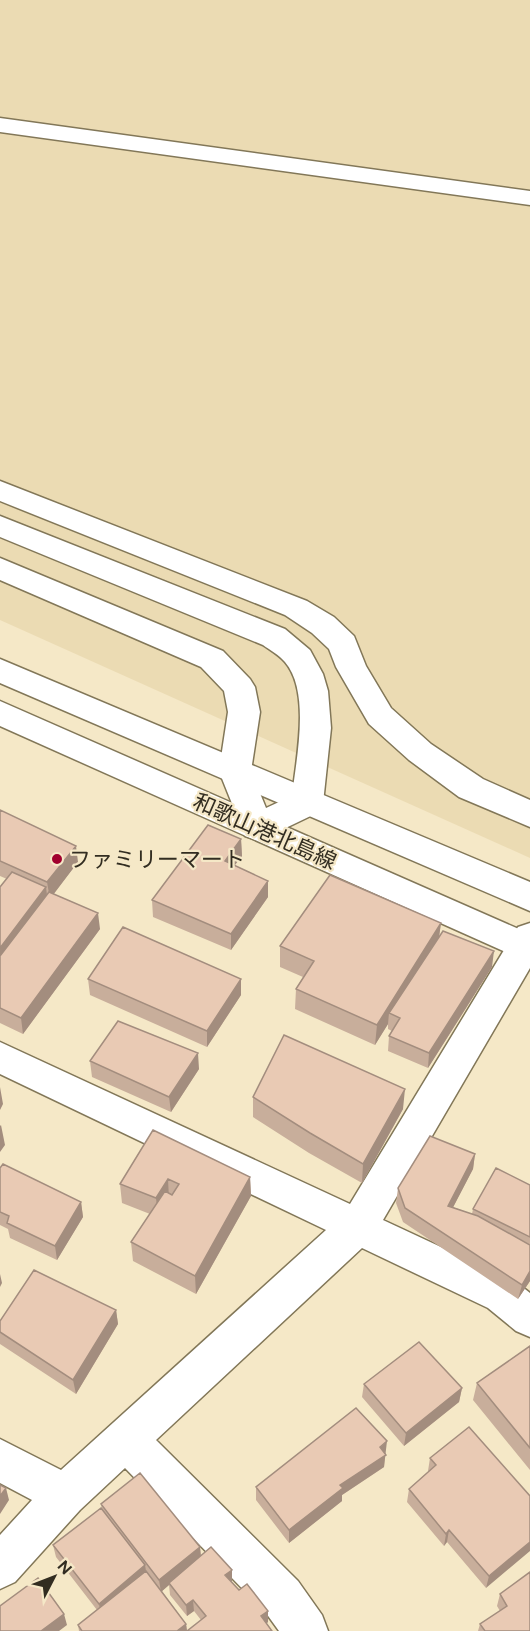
<svg xmlns="http://www.w3.org/2000/svg" width="530" height="1631" font-family="Figtree,'Noto Sans JP',sans-serif">
  <rect width="100%" height="100%" fill="#f5e8c7"/>
  <!-- built -->
  <path fill="#ebdbb3" d="M0 0H530V858L0 620Z"/>
  <g fill="none" stroke-linecap="round" stroke-linejoin="round">
    <!-- minor casing -->
    <g stroke="#827758" stroke-width="3">
      <path id="minor" d="M0 118 530 191V205L0 132Z
        M0 481 307 601 334 617 354 636 366 666 391 708 431 744 483 779 530 800V827L459 797 409 760 369 724 336 667 329 649 312 633 285 615 0 501Z
        M0 516 285 629 310 650 323 674 328 691 331 728 323 803 319 812 269 836 257 840 245 836 219 771 228 712 224 691 201 667 0 580V558L223 651 250 679 255 687 260 712 251 771 266 808 292 796C296 760 311 692 285 662 279 655 270 650 263 645L0 537Z
        M530 923V968L383 1220 516 1282 530 1293V1337L516 1331 488 1308 362 1248 156 1440 298 1581 322 1615 328 1631H279L266 1613 125 1468 80 1510 15 1582 0 1589V1535L32 1500 0 1483V1439L61 1470 326 1230 0 1074V1042L350 1204 518 927Z"/>
    </g>
    <!-- major casing -->
    <g stroke="#827758" stroke-width="3">
      <path id="major" d="M0 659 530 882V911L0 683Z
        M0 701 530 934V963L0 726Z"/>
    </g>
    <!-- minor -->
    <use href="#minor" fill="#fff" fill-rule="evenodd"/>
    <!-- major -->
    <use href="#major" fill="#fff" fill-rule="evenodd"/>
  </g>
  <!-- wall -->
  <path fill="#c8ae9b" d="M0 810 78 862 53 894 100 929 23 1034 0 1023V887L7 879 0 876Z
    M241 839 242 856 234 865 268 881V897L231 950 153 917 152 900Z
    M441 923 439 937 492 967 428 1068 388 1051 389 1036 392 1031 388 1029V1024L375 1045 295 1009 296 989 303 977 280 967V946Z
    M88 979 241 995 207 1047 90 995Z
    M90 1061 199 1069 171 1112 92 1077Z
    M253 1097 403 1109 362 1183 309 1153 253 1117Z
    M153 1130 250 1177 251 1196 196 1294 133 1261 131 1242 150 1214 122 1203 120 1184Z
    M475 1154 473 1169 453 1207 472 1214 473 1209 530 1185V1281L518 1299 403 1222 396 1203 398 1188Z
    M0 1168 81 1202 83 1217 57 1260 10 1238 8 1229 0 1225Z
    M116 1310 118 1324 76 1394 0 1344V1321Z
    M530 1346V1470L473 1400 477 1383Z
    M364 1384 462 1388 459 1402 404 1446 362 1397Z
    M385 1454 384 1467 342 1495V1501L289 1543 256 1500V1487Z
    M430 1458 530 1496 486 1588 447 1542 444 1546 407 1502 409 1489 429 1471H428Z
    M101 1504 200 1547 201 1555 232 1582 239 1590 268 1611V1622L266 1624 201 1620 194 1611 187 1616 170 1595 169 1585 162 1591 186 1624 187 1631H79L78 1625 97 1610 56 1557 53 1545 102 1511Z
    M500 1594 530 1631H478L480 1624 500 1611 497 1606Z"/>
  <!-- shaded-wall -->
  <path fill="#a38d7e" d="M241 839 242 856 225 878V861Z
    M76 846 78 862 50 899 47 882Z
    M268 881V897L231 950V934Z
    M46 887 48 904 0 968V948Z
    M98 913 100 929 23 1034 21 1018Z
    M441 923 438 944 389 1013 388 1024 375 1045 377 1025Z
    M494 951 492 967 428 1068 429 1053Z
    M241 979V995L207 1047V1031Z
    M198 1053 199 1069 171 1112 169 1097Z
    M0 1087 3 1104 0 1110Z
    M405 1089 403 1109 362 1183 363 1164Z
    M1 1125 5 1145 0 1152V1126Z
    M475 1154 473 1169 446 1221 448 1206Z
    M250 1177 251 1196 196 1294 195 1276Z
    M168 1179 169 1199 158 1217 156 1198Z
    M81 1202 83 1217 57 1260 55 1246Z
    M530 1271V1281L518 1299 522 1285Z
    M0 1274 2 1283 0 1287Z
    M116 1310 118 1324 76 1394 73 1380Z
    M462 1388 459 1402 404 1446 406 1433Z
    M387 1441 384 1467 342 1495V1501L289 1543V1530Z
    M6 1488 9 1500 0 1514V1496Z
    M449 1530 447 1542 444 1546 446 1534Z
    M530 1542V1551L486 1588 489 1576Z
    M200 1547 201 1559 169 1583V1585L161 1592 159 1580Z
    M145 1565 147 1577 101 1615 99 1604Z
    M232 1570V1582L225 1575Z
    M193 1600 194 1611 187 1616 186 1605Z
    M268 1611V1622L261 1628V1616Z
    M64 1614 67 1625 59 1631H41Z
    M186 1624 187 1631H177Z"/>
  <!-- building -->
  <path fill="#e9cab4" stroke="#a38d7e" stroke-width="1.5" d="M0 810 76 846 47 882 0 861Z
    M208 825 241 839 225 861 268 881 231 934 152 900Z
    M12 872 46 887 0 948V887Z
    M330 875 441 923 377 1025 296 989 314 961 280 946Z
    M49 892 98 913 21 1018 0 1008V956Z
    M123 927 241 979 207 1031 88 979Z
    M443 931 494 951 429 1053 389 1036 400 1018 389 1013Z
    M118 1021 198 1053 169 1097 90 1061Z
    M284 1035 405 1089 363 1164 310 1133 253 1097Z
    M153 1130 250 1177 195 1276 131 1242 165 1191 172 1195 179 1184 168 1179 156 1198 120 1184Z
    M430 1136 475 1154 448 1206 478 1216 530 1245V1271L522 1285 405 1208 398 1188Z
    M3 1164 81 1202 55 1246 7 1223 9 1216 0 1212V1168Z
    M496 1168 530 1185V1237L473 1209Z
    M34 1270 116 1310 73 1380 0 1332V1321Z
    M419 1342 462 1388 406 1433 364 1384Z
    M530 1346V1448L477 1383Z
    M356 1408 387 1441 380 1447 386 1455 340 1485 343 1488 289 1530 256 1487Z
    M469 1427 530 1496V1542L489 1576 449 1530 446 1534 409 1489 436 1465 430 1458Z
    M140 1473 200 1547 159 1580 101 1504Z
    M0 1485 6 1488 0 1496Z
    M101 1508 145 1565 99 1604 53 1545Z
    M211 1547 232 1570 225 1575 239 1590 247 1584 268 1611 261 1616 272 1631H187L206 1616 193 1600 186 1605 169 1583Z
    M146 1571 186 1624 177 1631H82L78 1625Z
    M530 1572V1631H485L480 1624 507 1606 500 1594Z
    M38 1578 64 1614 41 1631H0V1606Z"/>
  <!-- markers -->
  <circle fill="#a1002e" stroke="#f5e8c7" stroke-width="2" cx="57" cy="859" r="6"/>
  <g text-anchor="middle" stroke-width="4.5" stroke-linejoin="round" paint-order="stroke">
    <!-- street labels -->
    <g font-size="22" fill="#322d21" stroke="#f5e8c7">
      <text transform="translate(265 831) rotate(24)" y="8">和歌山港北島線</text>
    </g>
    <!-- poi labels -->
    <g font-size="22" fill="#322d21" stroke="#f5e8c7" text-anchor="start">
      <text x="69" y="867">ファミリーマート</text>
    </g>
  </g>
  <!-- north arrow -->
  <g transform="translate(54 1577) rotate(48)" stroke="#f5e8c7" stroke-width="4.5" paint-order="stroke">
  <path d="M0-4.5L10 22L0 15L-10 22Z" fill="#322d21"/>
  <text y="-9" font-size="16" font-weight="bold" text-anchor="middle" fill="#322d21">N</text>
  </g>
</svg>
